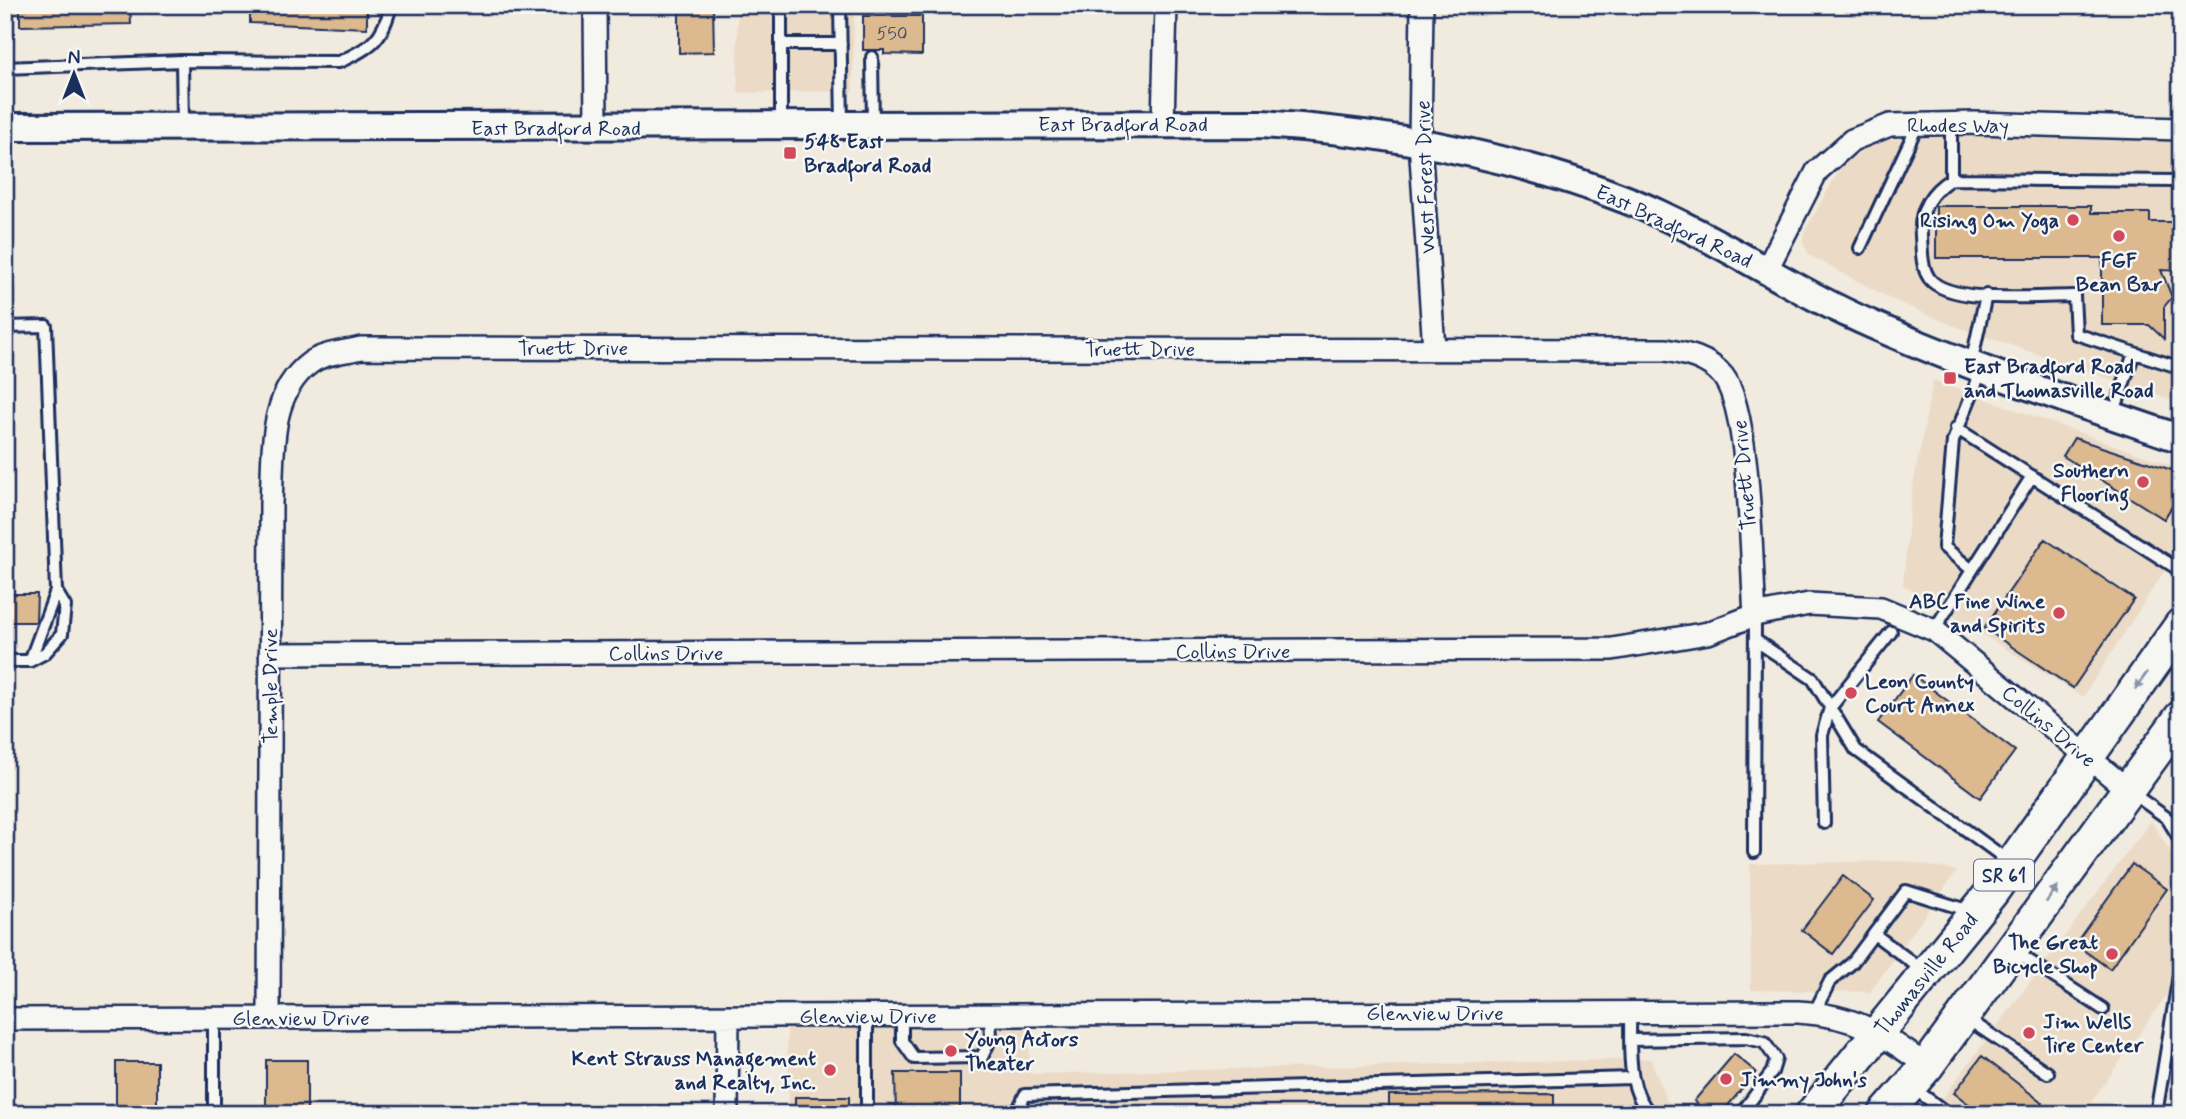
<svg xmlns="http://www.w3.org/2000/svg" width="2186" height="1119" font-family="Mynerve,sans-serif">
  <rect width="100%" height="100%" fill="#f1eade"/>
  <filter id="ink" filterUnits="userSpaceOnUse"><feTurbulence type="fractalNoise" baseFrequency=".0143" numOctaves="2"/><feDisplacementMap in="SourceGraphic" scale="14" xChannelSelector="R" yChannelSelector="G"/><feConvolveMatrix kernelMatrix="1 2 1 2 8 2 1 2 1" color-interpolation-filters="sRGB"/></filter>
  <g filter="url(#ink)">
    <!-- built -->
    <path fill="#ebdbc6" d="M737 5H854L853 91 738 93Z
      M1972 135 2181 138V403L1952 325 1891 299 1809 255 1803 242 1804 232 1841 167 1862 150 1884 140Z
      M1933 380 2181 469V545L2083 697 1903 585 1911 497Z
      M2151 821 2181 869V915L2168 993 2083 1114H1931Z
      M1904 861 1957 871 1870 992 1751 990 1750 864Z
      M1029 1025 1030 1074 1651 1059 1666 1100 1686 1114H789L787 1027Z"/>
    <!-- building -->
    <path fill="#dcb98e" stroke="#1b2f5e" stroke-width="2" d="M20 5H130L131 24 20 26Z
      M250 5H367V28L250 23Z
      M679 5H713L714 52 679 53Z
      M863 16H922V55L884 54V50H863Z
      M1936 206H2091V213H2150V222H2181V271L2161 270 2172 297 2164 307V339L2149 325H2102V258H1936Z
      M2074 438 2181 473V492L2164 519 2063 456Z
      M2045 539 2134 599 2073 688 1984 628Z
      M5 594H37L36 622H5Z
      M1913 675 2015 751 1980 798 1878 722Z
      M2132 864 2167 889 2110 969 2075 944Z
      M1843 876 1874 900 1833 954 1802 930Z
      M1734 1054 1756 1072 1721 1114H1708L1694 1101Z
      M1982 1056 2043 1103 2034 1114H1982L1954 1093Z
      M266 1060H307V1114H266Z
      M116 1062H157V1114H116Z
      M895 1073H960V1114H896Z
      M1554 1094V1114H1389V1095Z
      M795 1097H849V1114H795Z"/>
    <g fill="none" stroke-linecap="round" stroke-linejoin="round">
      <!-- service casing -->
      <g stroke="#1b2f5e" stroke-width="16">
        <path id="service" d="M781 5V125
          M840 5 842 125
          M781 44H841
          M872 57 873 124
          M182 61 183 125
          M5 68 182 61 339 62C370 48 383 40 391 5
          M1951 123V179
          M2181 181 1951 179C1930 192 1919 211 1921 236 1922 250 1921 266 1929 278 1948 305 2041 296 2074 296L2076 334 2181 368
          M1860 248 1918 124
          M5 327 46 326 56 591 65 606 62 634 45 653 30 661H5
          M1971 364 1986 295
          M2113 415 2134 353
          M1956 428 2181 571
          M1972 570 1944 547 1953 441 1982 369
          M1934 630 2032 476
          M1755 640 1813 679 1856 750 2010 862
          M30 661 56 591
          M2132 793 2167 818 2181 841
          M1824 823 1822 735 1830 708 1891 632
          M1754 852 1755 615
          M1874 934 1925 972
          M2014 951 2103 1009
          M1630 1013C1631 1045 1625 1089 1651 1114
          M1814 1013 1830 981 1852 963 1906 891 1973 912
          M867 1016V1114
          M902 1016V1041L914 1058 982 1057 991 1038 990 1015
          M214 1018V1114
          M1966 1018 2048 1073
          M1631 1040 1746 1038 1764 1042 1776 1059 1772 1072 1741 1114
          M1912 1087 1948 1114
          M1016 1114 1025 1095 1632 1078
          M2156 1114 2181 963"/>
      </g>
      <!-- minor casing -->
      <g stroke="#1b2f5e" stroke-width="26">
        <path id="minor" d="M595 5 596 128
          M1422 5 1420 142 1434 349
          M1163 124 1166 5
          M1767 269 1817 171 1852 140 1890 125 1975 123 2181 129
          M270 654 1612 649 1708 633 1755 615 1809 604 1881 608 1934 630 2128 790
          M269 1018 271 503C274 456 267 395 310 363 323 353 345 352 361 348L1666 350C1687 354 1708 358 1723 376 1751 412 1751 563 1755 615
          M5 1019 1798 1012C1855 1015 1881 1033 1927 1066
          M727 1114 728 1016"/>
      </g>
      <!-- tertiary casing -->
      <g stroke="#1b2f5e" stroke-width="32">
        <path id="tertiary" d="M5 127 1261 124C1386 132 1510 154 1627 200 1713 234 1789 289 1873 325 1973 369 2077 403 2181 439"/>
      </g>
      <!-- primary casing -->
      <g stroke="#1b2f5e" stroke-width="37">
        <path id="primary" d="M1812 1114 1992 892 2181 625
          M1885 1114 1927 1066 2181 717"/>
      </g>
      <!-- service -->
      <use href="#service" stroke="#f6f6f2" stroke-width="10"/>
      <!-- minor -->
      <use href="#minor" stroke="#f6f6f2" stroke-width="21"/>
      <!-- tertiary -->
      <use href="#tertiary" stroke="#f6f6f2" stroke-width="26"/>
      <!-- primary -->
      <use href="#primary" stroke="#f6f6f2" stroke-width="32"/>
    </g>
    <!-- one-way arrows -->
    <defs><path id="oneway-solid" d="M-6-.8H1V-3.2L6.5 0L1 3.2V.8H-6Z" transform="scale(1.75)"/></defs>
    <g fill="#8892a8">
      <use href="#oneway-solid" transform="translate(2141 681) rotate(125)"/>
      <use href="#oneway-solid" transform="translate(2052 894) rotate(-54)"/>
    </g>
  </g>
  <!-- markers -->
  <g fill="#d1495b" stroke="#f6f6f2" stroke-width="2.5">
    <rect x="783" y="146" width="14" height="14" rx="3.5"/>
    <circle cx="2073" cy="220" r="7"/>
    <circle cx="2119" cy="236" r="7"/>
    <rect x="1943" y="371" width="14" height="14" rx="3.5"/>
    <circle cx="2143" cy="482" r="7"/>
    <circle cx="2059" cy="613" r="7"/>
    <circle cx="1851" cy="693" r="7"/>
    <circle cx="2112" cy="954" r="7"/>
    <circle cx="2029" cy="1033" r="7"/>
    <circle cx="951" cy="1051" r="7"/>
    <circle cx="830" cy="1070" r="7"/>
    <circle cx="1726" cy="1079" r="7"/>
  </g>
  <g text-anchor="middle" stroke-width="5" stroke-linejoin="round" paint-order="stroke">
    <!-- number labels -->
    <g font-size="18" fill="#4b526a">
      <text x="892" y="39">550</text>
    </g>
    <!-- shield labels -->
    <rect fill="#f6f6f2" stroke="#5d6b8a" stroke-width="2" x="1974" y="859.5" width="60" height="31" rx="5"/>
    <g font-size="19" font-weight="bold" fill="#1b2f5e">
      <text x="2004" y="882">SR 61</text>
    </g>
    <!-- street labels -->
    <g font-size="21" fill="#1b2f5e" stroke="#f6f6f2">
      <text x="1123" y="131">East Bradford Road</text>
      <text x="1958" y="132">Rhodes Way</text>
      <text x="556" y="135">East Bradford Road</text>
      <text transform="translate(1425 177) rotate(-92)" y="7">West Forest Drive</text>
      <text transform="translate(1674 226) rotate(25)" y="7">East Bradford Road</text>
      <text x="573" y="355">Truett Drive</text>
      <text x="1140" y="356">Truett Drive</text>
      <text transform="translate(1744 475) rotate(-95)" y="7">Truett Drive</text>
      <text x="1233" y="658">Collins Drive</text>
      <text x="666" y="660">Collins Drive</text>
      <text transform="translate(270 686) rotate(-90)" y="7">Temple Drive</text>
      <text transform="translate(2049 726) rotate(40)" y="7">Collins Drive</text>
      <text transform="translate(1926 974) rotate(-51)" y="7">Thomasville Road</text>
      <text x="1435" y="1020">Glenview Drive</text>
      <text x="868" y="1023">Glenview Drive</text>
      <text x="301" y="1025">Glenview Drive</text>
    </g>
    <!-- poi labels -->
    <g font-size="21" font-weight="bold" fill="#1b2f5e" stroke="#f6f6f2" text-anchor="start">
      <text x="804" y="148">548 East<tspan x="804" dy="24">Bradford Road</tspan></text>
      <text x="2059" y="227" text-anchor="end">Rising Om Yoga</text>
      <text x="2119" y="267" text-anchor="middle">FGF<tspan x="2119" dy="24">Bean Bar</tspan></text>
      <text x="1964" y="373">East Bradford Road<tspan x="1964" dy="24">and Thomasville Road</tspan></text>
      <text x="2129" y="477" text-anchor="end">Southern<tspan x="2129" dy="24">Flooring</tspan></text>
      <text x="2045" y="608" text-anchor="end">ABC Fine Wine<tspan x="2045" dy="24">and Spirits</tspan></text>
      <text x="1865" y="688">Leon County<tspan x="1865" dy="24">Court Annex</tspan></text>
      <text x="2098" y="949" text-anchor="end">The Great<tspan x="2098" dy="24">Bicycle Shop</tspan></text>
      <text x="2043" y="1028">Jim Wells<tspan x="2043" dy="24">Tire Center</tspan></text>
      <text x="965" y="1046">Young Actors<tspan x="965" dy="24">Theater</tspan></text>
      <text x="816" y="1065" text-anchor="end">Kent Strauss Management<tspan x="816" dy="24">and Realty, Inc.</tspan></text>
      <text x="1740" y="1086">Jimmy John's</text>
    </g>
  </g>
  <!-- margin -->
  <rect width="2186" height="1119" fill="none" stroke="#f6f6f2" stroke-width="28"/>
  <rect x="14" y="14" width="2158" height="1091" fill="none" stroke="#1b2f5e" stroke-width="2.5" filter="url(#ink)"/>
  <!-- north arrow -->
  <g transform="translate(74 74)" stroke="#f6f6f2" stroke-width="5" paint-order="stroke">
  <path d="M0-5L12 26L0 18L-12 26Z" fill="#1b2f5e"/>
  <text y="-10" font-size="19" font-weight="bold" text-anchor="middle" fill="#1b2f5e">N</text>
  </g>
</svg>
